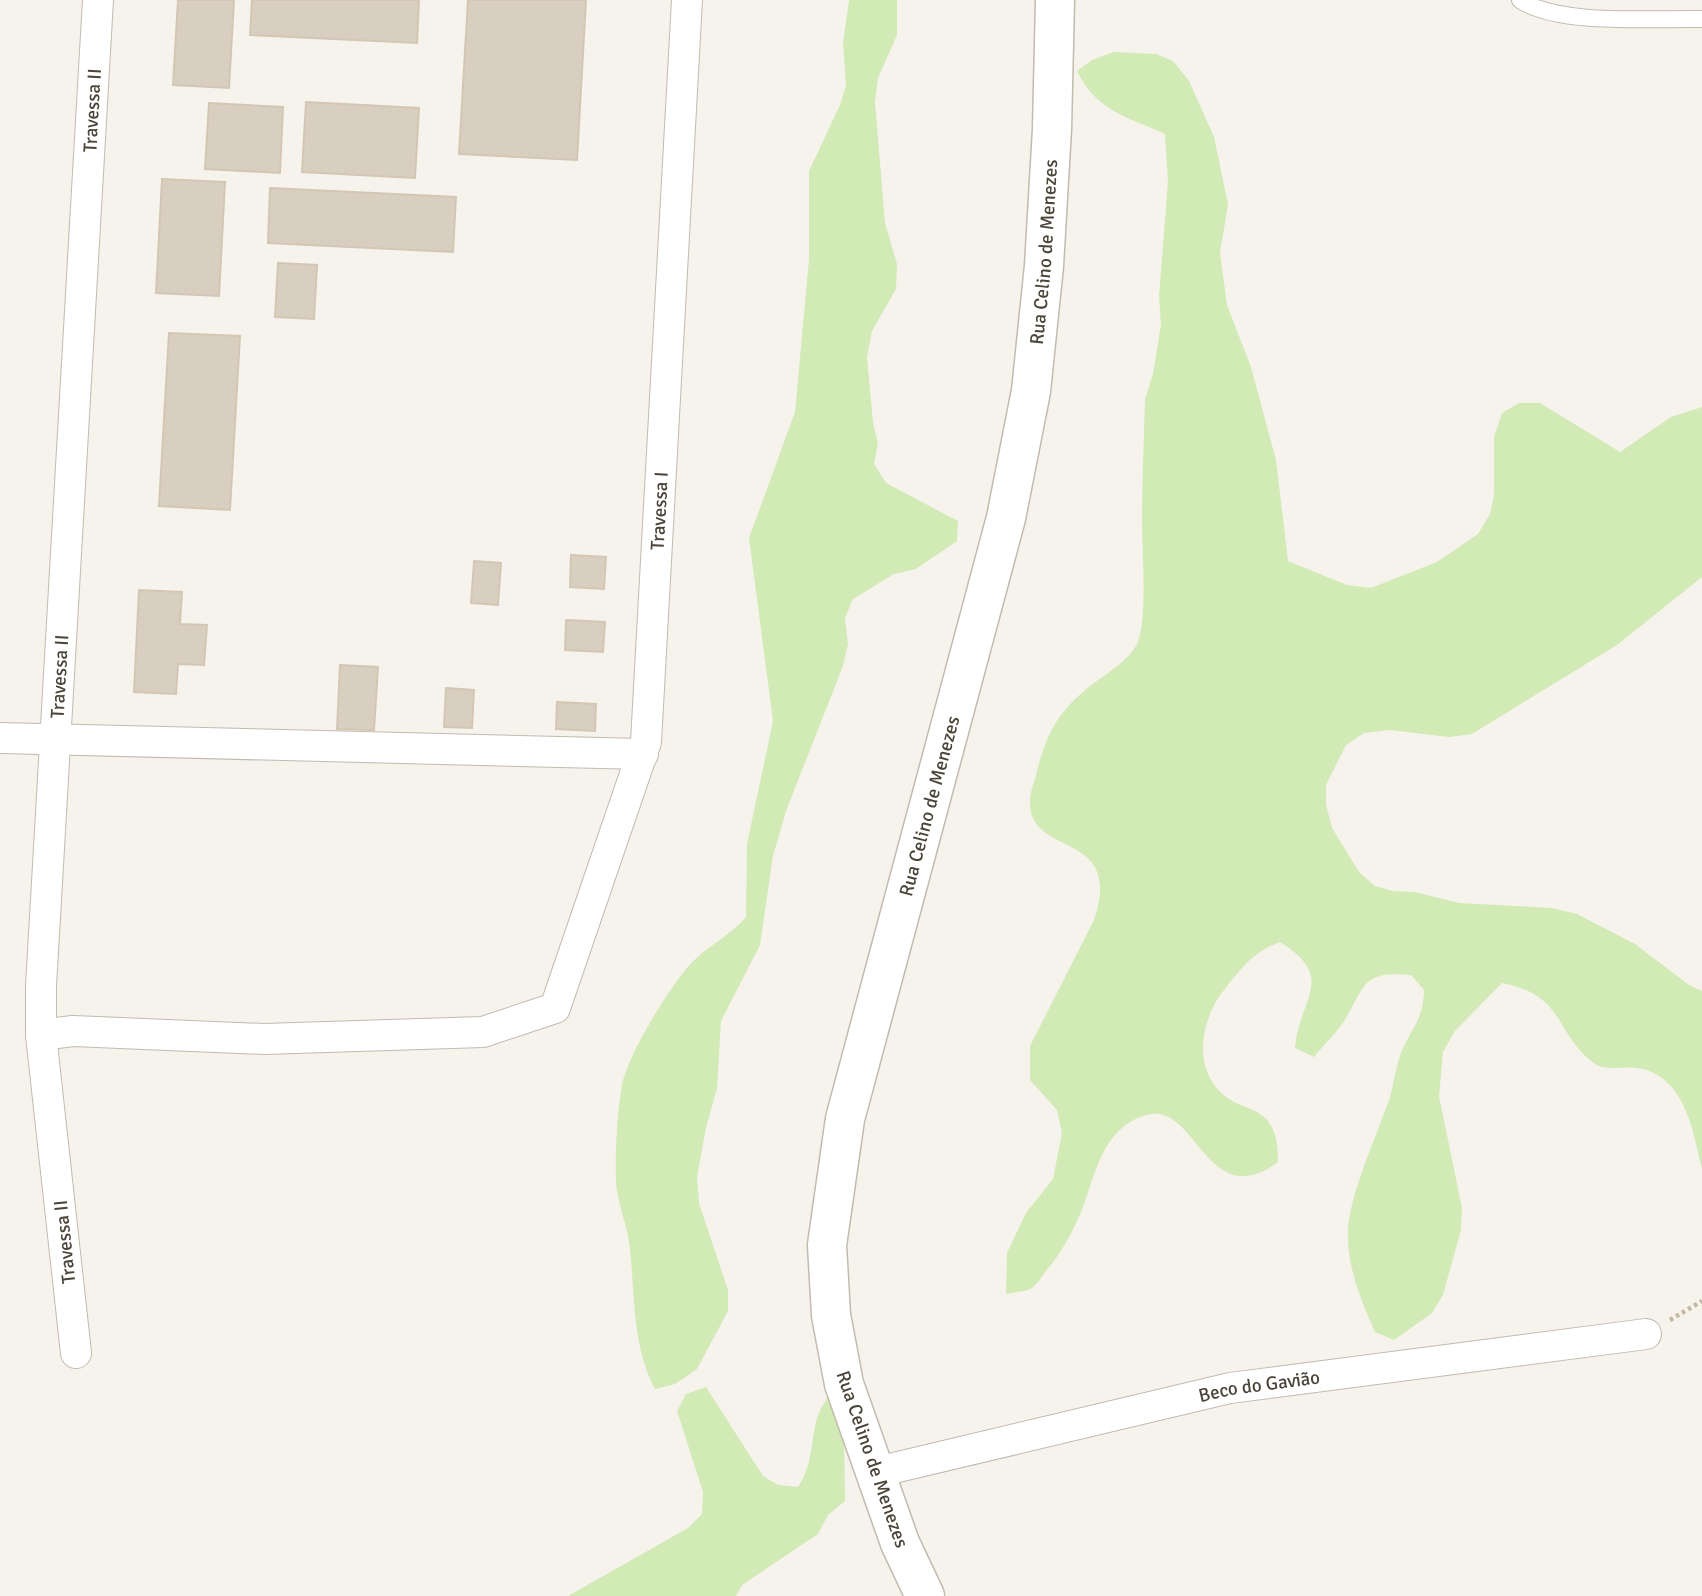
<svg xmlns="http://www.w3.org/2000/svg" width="1702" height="1596" font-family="Signika,sans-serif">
  <rect width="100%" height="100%" fill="#f6f3ec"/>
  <!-- green -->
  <path fill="#d2eab5" d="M849 0H897V35L878 78 875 102 885 223 897 264 896 289 872 331 867 357 873 423 878 443 874 464 886 483 958 521 957 541 916 569 894 574 853 599 845 618 848 644 843 666 786 811 773 856 760 945 721 1021 717 1088 706 1128 697 1177 699 1203 728 1290V1311L697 1369 675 1384 655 1389C632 1345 635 1297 630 1249 628 1226 617 1204 616 1181 615 1151 617 1115 622 1085 628 1055 666 993 686 969 703 948 728 938 746 917L747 844 773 721 749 538 795 412 809 259V171L840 105 846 85 843 43Z
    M1114 52 1156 54 1173 61 1189 81 1214 137 1228 204 1220 253 1227 305 1251 367 1276 460 1288 561 1347 585 1371 588 1437 562 1478 534 1490 514 1494 495V437L1502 413 1519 403H1540L1620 452 1671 417 1702 407V577L1617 645 1472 734 1449 737 1390 730 1364 733 1346 745 1326 785V805L1332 828 1359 872 1375 886 1393 891 1415 892 1459 903 1552 908 1577 914 1635 944 1689 985 1702 991V1169C1693 1131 1685 1075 1637 1068 1624 1066 1605 1071 1595 1064 1553 1033 1567 996 1502 983L1454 1032 1443 1052 1439 1096 1462 1208 1461 1230 1443 1295 1432 1313 1394 1340 1375 1332C1361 1300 1346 1265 1348 1229 1350 1196 1375 1138 1387 1106 1393 1091 1394 1074 1399 1059 1408 1030 1423 1025 1424 990L1411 975C1364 971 1366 983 1346 1018 1338 1032 1324 1044 1314 1057L1295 1048C1299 998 1338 978 1280 942 1252 952 1239 971 1221 994 1198 1026 1193 1077 1231 1100 1243 1108 1257 1108 1268 1121 1277 1134 1278 1147 1278 1162 1206 1215 1197 1100 1146 1115 1104 1127 1096 1171 1083 1207 1074 1230 1062 1252 1046 1271 1042 1276 1037 1284 1032 1288 1026 1292 1014 1292 1006 1294L1007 1253 1026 1213 1053 1179 1062 1133 1057 1110 1030 1080V1046L1094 920C1125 828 1028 859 1030 801 1030 792 1034 783 1036 775 1047 731 1058 711 1094 683 1109 672 1128 661 1137 644 1148 620 1142 550 1142 522 1142 481 1144 440 1145 399L1153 374 1161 324 1159 296 1168 182 1165 134C1128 117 1096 111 1077 71L1092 60Z
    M706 1387 763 1476 778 1485 798 1487C820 1454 805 1422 831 1394L844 1435 845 1501 828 1515 818 1534 742 1585 736 1596H568L688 1528 702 1514 703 1492 677 1411 686 1394Z"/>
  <!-- building -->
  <path fill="#d8cfc1" stroke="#d3c7b4" stroke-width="2" d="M178 0H234L229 88 173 85Z
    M252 0H419L417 43 250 35Z
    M468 0H586L577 160 459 154Z
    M306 102 419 108 415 178 302 172Z
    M209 103 283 107 280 173 205 169Z
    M162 179 225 182 219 296 156 293Z
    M270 188 456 197 453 252 268 243Z
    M278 263 317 265 314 319 275 317Z
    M169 333 240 336 230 510 159 506Z
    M571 555 606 557 604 589 570 587Z
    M474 561 501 563 498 605 471 603Z
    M139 590 182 592 180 624 207 625 204 665 178 664 176 694 134 692Z
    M566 620 605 622 603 652 565 650Z
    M340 665 378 667 374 730 337 729Z
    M446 688 474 690 472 728 444 727Z
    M557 702 596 704 595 731 556 729Z"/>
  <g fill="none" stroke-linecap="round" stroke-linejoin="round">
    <!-- service casing -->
    <g stroke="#c2bbae" stroke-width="18">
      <path id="service" d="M1520 0C1559 26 1653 18 1702 19"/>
    </g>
    <!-- minor casing -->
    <g stroke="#c2bbae" stroke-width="32">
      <g id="minor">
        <path d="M0 738 643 754"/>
        <path id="s1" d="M41 1035 73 1031 264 1039 483 1032 555 1008 646 742 687 0"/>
        <path id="s2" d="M76 1353 41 1035V986L98 0"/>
        <path id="s3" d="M877 1472 1230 1388 1646 1334"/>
      </g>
    </g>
    <!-- tertiary casing -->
    <g stroke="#c2bbae" stroke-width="41">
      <g id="tertiary">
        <path id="s4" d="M925 1596 900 1543 844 1384 831 1315 827 1245 845 1119 1006 518 1031 391 1044 266 1052 129 1055 0"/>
      </g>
    </g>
    <!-- path -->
    <path stroke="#c4b79f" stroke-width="4.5" stroke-dasharray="3.5 3.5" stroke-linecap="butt" d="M1670 1320 1702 1301"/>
    <!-- service -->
    <use href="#service" stroke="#fff" stroke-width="16"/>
    <!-- minor -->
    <use href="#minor" stroke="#fff" stroke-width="30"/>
    <!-- tertiary -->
    <use href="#tertiary" stroke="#fff" stroke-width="38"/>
  </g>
  <g text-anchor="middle" stroke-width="6" stroke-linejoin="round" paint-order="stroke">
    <!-- street labels -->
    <g font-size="19" fill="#4b4439" stroke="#fff">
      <text dy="7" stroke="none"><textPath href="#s2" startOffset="1246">Travessa II</textPath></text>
      <text dy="7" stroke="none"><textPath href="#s4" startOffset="1386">Rua Celino de Menezes</textPath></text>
      <text dy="7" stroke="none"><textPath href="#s1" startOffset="1031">Travessa I</textPath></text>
      <text dy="7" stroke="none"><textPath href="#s2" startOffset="679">Travessa II</textPath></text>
      <text dy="7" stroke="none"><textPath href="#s4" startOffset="819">Rua Celino de Menezes</textPath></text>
      <text transform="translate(64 1242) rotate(-96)" y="7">Travessa II</text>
      <text dy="7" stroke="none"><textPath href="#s3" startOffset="392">Beco do Gavião</textPath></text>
      <text transform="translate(873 1459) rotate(71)" y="7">Rua Celino de Menezes</text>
    </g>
  </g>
</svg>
